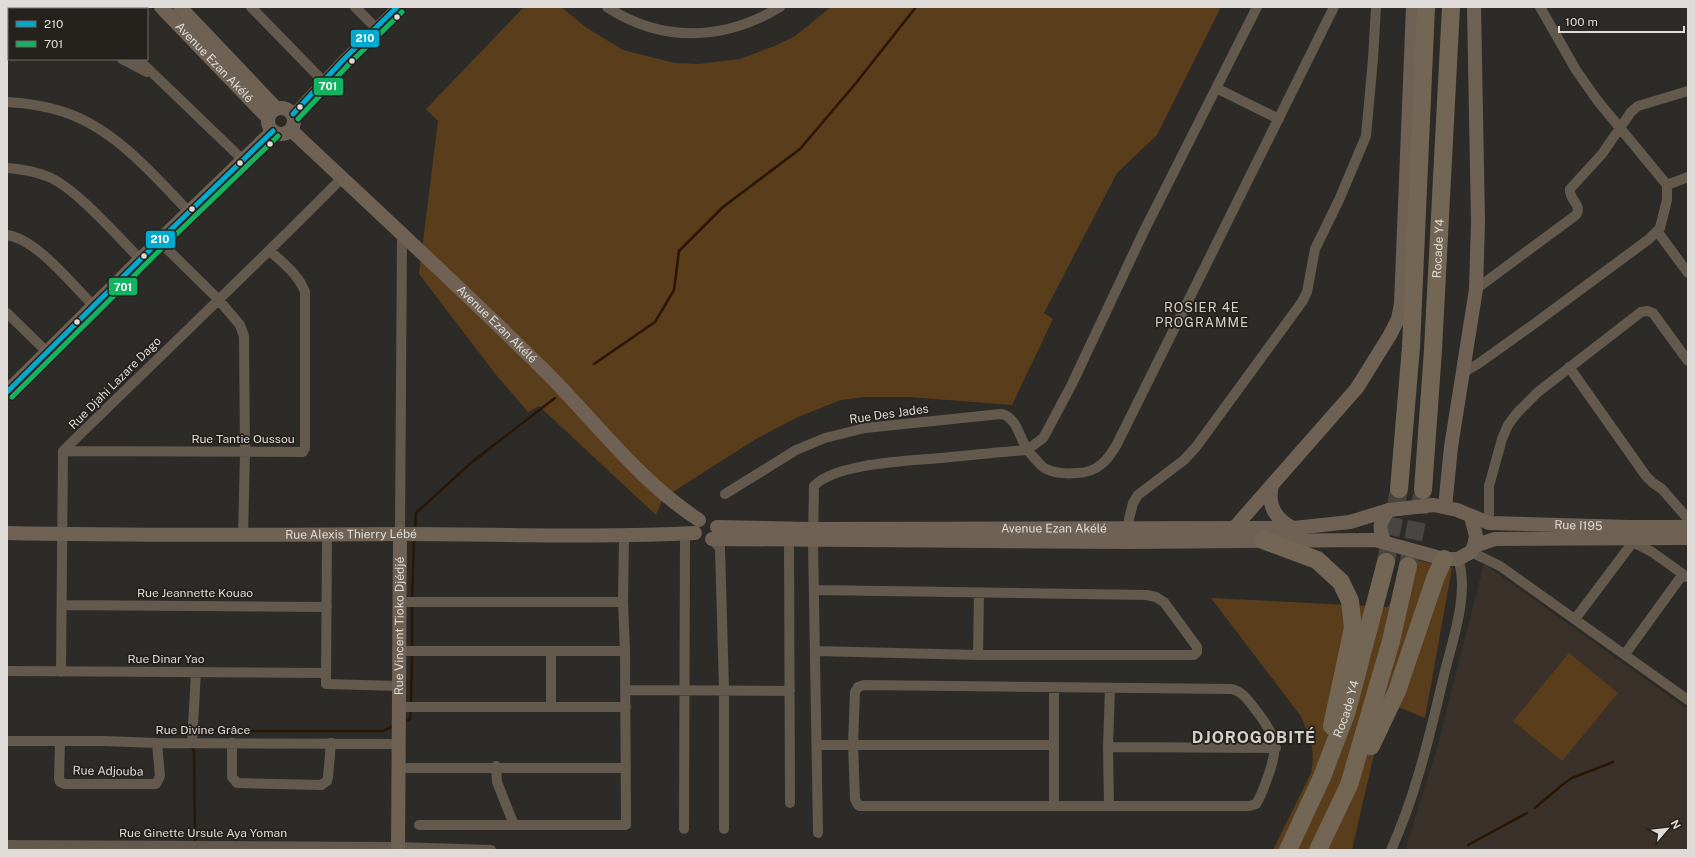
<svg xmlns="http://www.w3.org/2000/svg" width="1695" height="857" font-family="'Public Sans',sans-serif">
  <rect width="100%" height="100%" fill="#2d2b28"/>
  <!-- built -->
  <path fill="#3a322a" d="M1484 564 1688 710V850H1410L1406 848 1438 745Z"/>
  <!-- green -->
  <path fill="#5a3d1b" d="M524 7H561L587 28 623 50 675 63 698 64 740 59 777 45 795 36 831 7H1221L1157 135 1117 173 1044 313 1053 319 1012 405 909 397H865L841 400 798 417 756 439 679 488 662 501 656 515 539 406 528 412 497 376 419 274 438 121 426 109Z
    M1412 559 1452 568 1425 718 1386 702 1352 850H1273L1311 773C1316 750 1310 736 1300 715L1211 598 1388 607Z
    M1569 653 1618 693 1562 761 1513 721Z"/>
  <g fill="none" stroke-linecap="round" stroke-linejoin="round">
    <!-- stream -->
    <path stroke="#2a1604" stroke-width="2.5" d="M594 364 655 322 674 290 679 251 723 207 800 149 856 83 916 7
      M415 530 416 513 472 462 555 398
      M412 600 414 539
      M412 648V605
      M411 704 412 653
      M403 722 410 719 411 709
      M195 729 224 731H383L393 726
      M189 739 184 729H190
      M191 745 194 752 195 844
      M1535 808 1562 785 1572 778 1613 762
      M1468 845 1527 813"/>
    <!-- highway-tunnel -->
    <path stroke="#484542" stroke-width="18" stroke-dasharray="18 9" stroke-linecap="butt" d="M1386 562 1399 489
      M1408 566 1423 490"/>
    <!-- street -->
    <path stroke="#63594d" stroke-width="10" d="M87 7 89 9
      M251 7 324 82
      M355 7 376 28
      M607 7C662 43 724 41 780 7
      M7 29H9
      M122 59 147 72
      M138 59 243 160
      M1216 88 1279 119
      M7 102C26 103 46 106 64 112 115 129 153 174 189 212
      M293 114 345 58 397 7
      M7 168C21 169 37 172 49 177 77 189 119 238 141 260
      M1667 185 1688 177
      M1657 231 1688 273
      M7 235C37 239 73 286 95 307
      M159 241 218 299 240 325 244 336 245 453 243 536
      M1476 289 1576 215C1583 205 1568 199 1570 189L1602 154 1631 112 1638 106 1688 91
      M7 313 47 352
      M1569 367 1646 476 1653 483 1662 489 1688 519
      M1464 372 1478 364 1534 324 1649 239 1660 228 1667 200V185L1597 100 1576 70 1540 7
      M63 451 303 452 305 448V292C299 275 283 263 270 251
      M725 494 796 450 825 438 865 428 1001 414C1017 417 1019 437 1027 449 1030 454 1034 457 1037 461 1040 464 1043 468 1046 469 1055 473 1067 474 1077 473 1097 473 1108 460 1117 444L1334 7
      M1489 523V486L1502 439 1508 425 1517 413 1538 392 1641 312 1647 311 1653 313 1688 361
      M400 534 402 233
      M1127 535 1129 519 1133 503 1138 495 1184 460 1196 447 1302 302 1307 292 1315 249 1339 200 1366 136 1373 59 1376 7
      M327 536 326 684 400 686
      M1632 537 1633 542 1652 552 1687 577
      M712 539 720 548 724 690V829
      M789 541 790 803
      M1471 552 1500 566 1688 700
      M814 590 1147 595 1156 597 1164 602 1197 647V652L1194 655H978L815 651
      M400 602H623
      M62 605 327 607
      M1575 619 1633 542
      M400 651H625
      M551 651V707
      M1625 654 1683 574
      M978 655 979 593
      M7 671 325 673
      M61 672 63 451C156 360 250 271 342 178
      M864 685 1232 689C1243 692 1248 700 1255 709 1276 736 1280 746 1267 779 1264 788 1261 796 1256 804L1249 806H860L858 805 855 799 853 744 855 692 858 687Z
      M1054 688V806
      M625 690 790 691
      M400 707H626
      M7 741H104L157 743 399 744
      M60 741 59 779 60 782 65 784H156L160 776 157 743
      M192 743 196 672
      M232 743V777L237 783 321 785 327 781 328 777 331 743
      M817 745H1054
      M1108 747 1276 748
      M496 766 497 782 514 825
      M399 768H626
      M1109 806 1108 747 1110 688
      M419 825H626L625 651 623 602 624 536
      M684 829 685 534
      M818 833 813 541 814 486C835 463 910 461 941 458 970 455 998 452 1027 450L1043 438 1047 431 1072 384 1144 231 1257 7
      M7 845 398 847 491 850
      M1391 850C1416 795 1430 734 1444 675 1452 642 1470 592 1458 559"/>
    <!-- secondary -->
    <g stroke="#6f6254" stroke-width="14">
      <path id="s1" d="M161 7 268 118"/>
      <path d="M180 7 276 108"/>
      <circle cx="281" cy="121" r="13"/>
      <path id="s2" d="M291 130C376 210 462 289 545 371 596 422 639 481 699 520"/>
      <path d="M7 392 159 241 273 131"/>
      <path d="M1272 485C1267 505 1275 519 1293 528"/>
      <path d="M1445 507 1451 447 1476 289 1478 222 1474 7"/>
      <path id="s3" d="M717 527 813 529 1294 528 1350 522 1389 510 1434 505 1457 510 1489 523 1630 527H1688"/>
      <path d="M1235 527 1357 388 1390 335 1398 319 1401 304 1413 7"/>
      <path id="s4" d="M7 533C138 536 270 535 401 534 499 534 597 538 695 533"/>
      <path d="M712 539 1127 542 1375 540 1444 559H1458L1471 552 1474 546 1476 536 1471 516"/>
      <path d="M1385 543C1378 527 1379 523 1389 510"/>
      <path d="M1474 546 1495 539 1688 538"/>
      <path id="s5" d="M398 850 400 534"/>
    </g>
    <!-- highway -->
    <g stroke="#746654" stroke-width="18">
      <path d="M1399 489 1411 347 1426 7"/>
      <path id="s6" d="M1423 490 1433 350 1451 7"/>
      <path d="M1263 540 1317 560 1341 582 1350 601 1353 628 1332 726"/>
      <path d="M1371 746 1397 691 1436 576 1444 559"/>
      <path id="s7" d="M1288 850 1322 777 1347 711 1386 562"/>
      <path d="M1318 850 1349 785 1391 641 1408 566"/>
    </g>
    <!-- bus-1 casing -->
    <g stroke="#25211d" stroke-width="8">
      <path id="bus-1" d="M293 114 345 58 397 7
        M7 392 159 241 273 131"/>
    </g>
    <!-- bus-2 casing -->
    <g stroke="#25211d" stroke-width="8">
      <path id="bus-2" d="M298 119 350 63 402 12
        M12 397 164 246 278 136"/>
    </g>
    <!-- bus-1 -->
    <use href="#bus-1" stroke="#00a9ce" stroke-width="5"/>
    <!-- bus-2 -->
    <use href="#bus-2" stroke="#13b361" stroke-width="5"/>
  </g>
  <!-- markers -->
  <g fill="#dedbd8" stroke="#25211d" stroke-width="1.5">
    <circle cx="397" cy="17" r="3.5"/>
    <circle cx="352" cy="61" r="3.5"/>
    <circle cx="300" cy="107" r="3.5"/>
    <circle cx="270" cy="144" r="3.5"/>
    <circle cx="240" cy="163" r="3.5"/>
    <circle cx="192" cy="209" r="3.5"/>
    <circle cx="144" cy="256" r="3.5"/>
    <circle cx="77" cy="322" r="3.5"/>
  </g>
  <g text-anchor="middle" stroke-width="3.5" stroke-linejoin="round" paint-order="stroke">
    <!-- street labels -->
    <g font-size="12" fill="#dedbd8" stroke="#25211d">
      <text dy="4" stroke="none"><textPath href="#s1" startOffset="77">Avenue Ezan Akélé</textPath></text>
      <text dy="4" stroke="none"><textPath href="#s6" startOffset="242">Rocade Y4</textPath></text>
      <text dy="4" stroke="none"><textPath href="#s2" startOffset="283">Avenue Ezan Akélé</textPath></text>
      <text transform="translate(115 383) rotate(-45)" y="4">Rue Djahi Lazare Dago</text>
      <text transform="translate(889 414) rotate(-8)" y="4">Rue Des Jades</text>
      <text x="243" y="443">Rue Tantie Oussou</text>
      <text dy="4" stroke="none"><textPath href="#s3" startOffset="867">Rue I195</textPath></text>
      <text dy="4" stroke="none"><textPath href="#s3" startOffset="337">Avenue Ezan Akélé</textPath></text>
      <text dy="4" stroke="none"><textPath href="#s4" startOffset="344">Rue Alexis Thierry Lébé</textPath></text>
      <text x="195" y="597">Rue Jeannette Kouao</text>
      <text dy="4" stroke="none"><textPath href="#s5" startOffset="224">Rue Vincent Tioko Djédjé</textPath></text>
      <text x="166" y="663">Rue Dinar Yao</text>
      <text dy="4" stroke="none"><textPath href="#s7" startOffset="153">Rocade Y4</textPath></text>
      <text x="203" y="734">Rue Divine Grâce</text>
      <text transform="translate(108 771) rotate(1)" y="4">Rue Adjouba</text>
      <text x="203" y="837">Rue Ginette Ursule Aya Yoman</text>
    </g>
    <!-- neighbourhood labels -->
    <g font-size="13" letter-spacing="1" fill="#d6d0ca" stroke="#25211d">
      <text x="1202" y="312">ROSIER 4E<tspan x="1202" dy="15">PROGRAMME</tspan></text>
    </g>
    <!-- district labels -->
    <g font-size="16" font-weight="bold" letter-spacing="1" fill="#d6d0ca" stroke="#25211d">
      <text x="1254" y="743">DJOROGOBITÉ</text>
    </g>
  </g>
  <g stroke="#25211d" stroke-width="1.5">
    <rect x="350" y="29" width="30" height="19" rx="4" fill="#00a9ce"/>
    <rect x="313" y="77" width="31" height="19" rx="4" fill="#13b361"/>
    <rect x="145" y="230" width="31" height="19" rx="4" fill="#00a9ce"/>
    <rect x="108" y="277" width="30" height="19" rx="4" fill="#13b361"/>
  </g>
  <g font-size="11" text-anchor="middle" font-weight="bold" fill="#fff">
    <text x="365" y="42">210</text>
    <text x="328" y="90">701</text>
    <text x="160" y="243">210</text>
    <text x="123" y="291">701</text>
  </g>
  <!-- border -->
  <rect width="1695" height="857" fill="none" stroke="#dedbd8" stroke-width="16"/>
  <!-- legend -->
  <rect x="8" y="8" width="140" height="52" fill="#25211d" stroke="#6f6b68"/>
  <rect x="16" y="21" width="20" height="6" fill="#00a9ce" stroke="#6f6b68"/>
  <text x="44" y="28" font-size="12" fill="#dedbd8">210</text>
  <rect x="16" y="41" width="20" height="6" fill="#13b361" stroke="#6f6b68"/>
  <text x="44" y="48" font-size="12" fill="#dedbd8">701</text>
  <!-- north arrow -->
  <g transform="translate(1667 829) rotate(62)" stroke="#25211d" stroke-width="3" paint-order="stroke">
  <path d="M0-3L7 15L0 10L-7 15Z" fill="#dedbd8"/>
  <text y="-6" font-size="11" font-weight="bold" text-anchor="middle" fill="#dedbd8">N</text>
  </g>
  <!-- scale -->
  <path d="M1559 26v6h125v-6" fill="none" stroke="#dedbd8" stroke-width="2"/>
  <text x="1565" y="26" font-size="12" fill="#dedbd8" stroke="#25211d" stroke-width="3" paint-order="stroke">100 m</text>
</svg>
